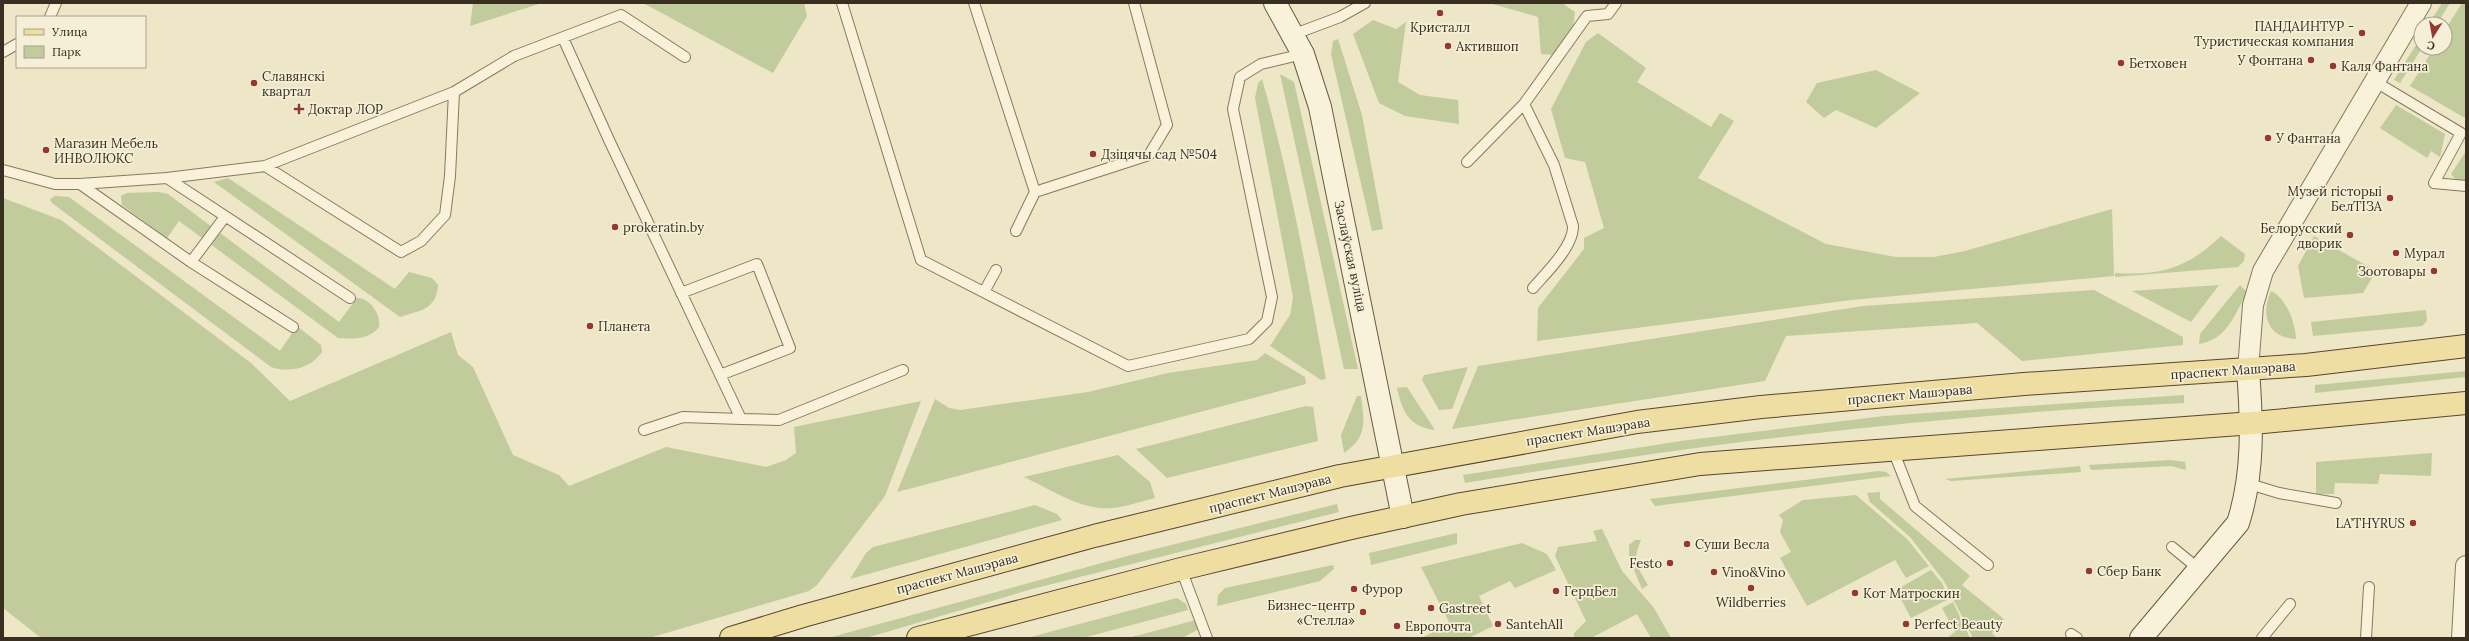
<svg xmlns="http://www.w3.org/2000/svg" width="2469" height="641" font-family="Lora,serif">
  <rect width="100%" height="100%" fill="#ede6c7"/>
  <!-- green -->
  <path fill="#c1cb9b" d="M473 3H542L470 26Z
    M643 3H804L807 16 773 73Z
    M1489 3H1562L1575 12 1573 28 1553 55 1541 54 1538 17Z
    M2442 3H2450L2437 24H2429Z
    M2462 3H2466V117H2463L2410 86 2434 48H2445V30Z
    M1373 20 1396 29 1406 22 1398 82 1420 95 1458 100 1459 124 1405 116 1379 103 1353 34Z
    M1598 33 1646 68 1637 82 1711 127 1720 113 1734 121 1698 178 1826 244 1896 257H1934L1965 251 2112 209 2114 276 1851 300 1537 341 1538 308 1584 249V238L1604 228 1585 162 1565 158 1551 109 1586 42Z
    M2421 37 2422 48 2400 83 2394 80Z
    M1338 39 1362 115 1383 229 1372 231 1331 54 1333 41Z
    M1876 70 1920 93 1876 128 1836 110 1824 118 1806 102 1817 83Z
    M1280 74 1294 82 1358 369H1344Z
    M1262 79C1290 177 1308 278 1326 379L1321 380 1270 346 1290 315 1293 297 1255 98 1258 83Z
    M2396 105 2445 134 2440 157 2431 151 2427 158 2380 128Z
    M2466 151V183H2459L2451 174Z
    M228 178 395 289 409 272 432 278 438 285C436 310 421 310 400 317L214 182Z
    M159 192 168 194 339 322 357 298C370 298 381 314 379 327 369 340 353 339 338 338L179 221 167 238 122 205 121 196 127 193Z
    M55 196 69 197 280 351 297 326 321 345 322 352C310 369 290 373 271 367L52 203 50 199Z
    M3 198 61 220 251 363 290 401 451 332 458 355 473 367 513 455 559 475 569 486 666 447 766 467 786 460 796 453 794 427 921 401 885 496 817 585 809 591 649 638H41L3 608Z
    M2221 236 2245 254 2244 261 2238 267 2115 277V273C2160 276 2188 268 2221 236Z
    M2314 236 2376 271 2363 293 2304 298 2298 266Z
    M2219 285 2191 322 2132 291Z
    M2240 285 2247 292C2235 314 2227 340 2199 344L2200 334Z
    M2094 290 2183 337V345L2022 361 1977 323 1786 336 1765 381 1452 429 1478 366 1863 306Z
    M2271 291C2287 299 2295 322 2296 339 2268 338 2260 315 2271 291Z
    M2426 310 2427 321 2422 326 2313 336 2311 322Z
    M1265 353 1305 377 1306 384 897 492 935 399 949 408 960 410 1088 392 1168 373 1257 360Z
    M1468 367 1452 409 1439 410 1422 380 1424 375Z
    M2466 371V377L2315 393V385Z
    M1407 387 1435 430C1409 427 1402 411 1397 388Z
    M2184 395V403C1943 414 1704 443 1465 483L1463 475 1681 441 1884 416Z
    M1357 396H1361C1364 421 1368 437 1344 453L1341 435Z
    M1306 406 1313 407 1318 441 1167 478 1136 449Z
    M2432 453 2431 476 2380 474 2378 484 2335 483 2334 494H2316V462Z
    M1118 455 1150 482 1155 498C1138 502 1118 510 1101 508 1077 507 1046 487 1024 477Z
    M2171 460 2185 462 2186 470 2171 466 2091 470 2089 465Z
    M2080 466 2081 472 1951 481 1945 479Z
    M1879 471 1886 472 1891 476 1655 506 1650 499Z
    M1880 492V499L1970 576 1962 585 2004 619 1992 633 1997 638H1973L1944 581 1910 537 1870 502 1867 493Z
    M1856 495 1907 539 1929 566 1906 578 1895 560 1807 606 1780 558 1791 552 1780 532 1783 520 1779 515 1803 500Z
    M1337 504 1339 512 1032 589 866 638H828L1131 555Z
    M1035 505 1057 514 1062 520 850 579 866 553 873 547Z
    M1602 529 1622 571 1654 608 1671 638H1651L1637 614 1591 638H1574V633L1586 621 1555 556 1558 547 1597 541 1593 531Z
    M1457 533V544L1371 565 1369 553Z
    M1635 540H1641C1632 560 1637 567 1648 585L1642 589 1629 558V545Z
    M1522 543 1547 554 1556 570 1515 588 1510 581 1479 596 1493 626 1469 638H1421L1450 624 1421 567Z
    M1333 565 1334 569 1320 581 1217 606 1218 595 1225 588Z
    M1931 570 1942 583 1949 599 1911 618 1896 590Z
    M1177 598 1186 604 1188 610 1083 638H1027Z
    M1953 602 1970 638 1948 637 1955 632 1942 608Z
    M1196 620 1199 629 1182 638H1128Z"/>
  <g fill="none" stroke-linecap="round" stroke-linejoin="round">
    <!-- lane casing -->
    <g stroke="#89785d" stroke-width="12">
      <path id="lane" d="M842 3 921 260 1128 366 1249 339 1267 321 1272 297 1233 109 1240 77 1261 64 1303 54
        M974 3 1035 192 1016 231
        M50 17 56 3
        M1292 35 1340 17 1365 3
        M563 38 609 140 741 419 779 420 903 370
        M3 52 17 44
        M2374 81 2461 133 2434 183 2466 186
        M1524 104 1554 165 1573 226C1574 246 1546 273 1533 288
        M1467 162 1524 104 1587 16 1608 14 1616 3
        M265 166 401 252 421 241 445 215 450 176 454 92
        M3 170 55 184H80L167 178 265 166 454 92 514 56 621 15 685 57
        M167 178 350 298
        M80 184 191 262 293 327
        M1035 192 1149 155 1167 125 1134 3
        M191 262 224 218
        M984 292 996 270
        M681 293 757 264 790 348 720 375
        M644 430 683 417 741 419
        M1893 450 1915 506 1988 565
        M2246 483 2279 493 2336 503
        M2172 547 2200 570
        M1181 569 1207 638
        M2071 634 2077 638
        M2262 638 2290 604
        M2366 638 2369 587"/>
    </g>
    <!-- street casing -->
    <g stroke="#89785d" stroke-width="22">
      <path id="street" d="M2248 370 2253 305 2263 271 2421 3
        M2462 638 2466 566"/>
    </g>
    <!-- secondary casing -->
    <g stroke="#6b5940" stroke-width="24">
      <path id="secondary" d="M1275 3 1303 54 1320 107 1403 517
        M2141 638 2238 523C2254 474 2252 421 2248 370"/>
    </g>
    <!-- primary casing -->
    <g stroke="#574631" stroke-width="24">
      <path id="primary" d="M731 638 803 616 1094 536 1340 476 1637 422 1761 407 2024 384 2306 365 2466 346
        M918 638 1181 569 1351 528 1461 504 1700 464 2253 423 2466 403"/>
    </g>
    <!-- lane -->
    <use href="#lane" stroke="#f8f2db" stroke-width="10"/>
    <!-- street -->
    <use href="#street" stroke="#f8f2db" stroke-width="20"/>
    <!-- secondary -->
    <use href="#secondary" stroke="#f8f2db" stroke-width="22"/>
    <!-- primary -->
    <use href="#primary" stroke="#eedea1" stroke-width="22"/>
  </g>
  <!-- markers -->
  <g fill="#96382f" stroke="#f5efd7" stroke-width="1.5">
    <circle cx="1440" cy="13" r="4"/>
    <circle cx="2362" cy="33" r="4"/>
    <circle cx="1448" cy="46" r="4"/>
    <circle cx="2311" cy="60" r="4"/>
    <circle cx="2121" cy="63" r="4"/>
    <circle cx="2333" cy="66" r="4"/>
    <circle cx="254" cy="83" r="4"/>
    <path d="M297 103h4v4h4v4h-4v4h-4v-4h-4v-4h4z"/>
    <circle cx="2268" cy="138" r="4"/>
    <circle cx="46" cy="150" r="4"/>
    <circle cx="1093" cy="154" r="4"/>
    <circle cx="2390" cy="198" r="4"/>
    <circle cx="615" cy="227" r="4"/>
    <circle cx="2350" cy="235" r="4"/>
    <circle cx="2396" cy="253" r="4"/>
    <circle cx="2434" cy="271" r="4"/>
    <circle cx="590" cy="326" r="4"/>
    <circle cx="2413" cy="523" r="4"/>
    <circle cx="1687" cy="544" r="4"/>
    <circle cx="1670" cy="563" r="4"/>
    <circle cx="2089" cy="571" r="4"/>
    <circle cx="1714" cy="572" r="4"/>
    <circle cx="1751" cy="588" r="4"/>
    <circle cx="1354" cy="589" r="4"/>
    <circle cx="1556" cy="591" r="4"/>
    <circle cx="1855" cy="593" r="4"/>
    <circle cx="1431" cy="608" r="4"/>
    <circle cx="1363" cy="612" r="4"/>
    <circle cx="1498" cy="624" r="4"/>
    <circle cx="1906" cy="624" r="4"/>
    <circle cx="1397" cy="626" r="4"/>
  </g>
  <g text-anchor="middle" stroke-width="3.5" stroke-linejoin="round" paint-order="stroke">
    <!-- poi labels -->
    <g font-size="13" fill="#392f20" stroke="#f5efd7" text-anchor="start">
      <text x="2354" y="31" text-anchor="end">ПАНДАИНТУР -<tspan x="2354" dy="15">Туристическая компания</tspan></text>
      <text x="1440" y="32" text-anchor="middle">Кристалл</text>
      <text x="1456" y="51">Актившоп</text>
      <text x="2303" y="65" text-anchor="end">У Фонтана</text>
      <text x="2129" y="68">Бетховен</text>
      <text x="2341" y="71">Каля Фантана</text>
      <text x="262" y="81">Славянскі<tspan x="262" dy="15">квартал</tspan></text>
      <text x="308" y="114">Доктар ЛОР</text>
      <text x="2276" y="143">У Фантана</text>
      <text x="54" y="148">Магазин Мебель<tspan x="54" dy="15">ИНВОЛЮКС</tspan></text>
      <text x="1101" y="159">Дзіцячы сад №504</text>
      <text x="2382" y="196" text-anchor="end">Музей гісторыі<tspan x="2382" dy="15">БелТІЗА</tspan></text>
      <text x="623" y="232">prokeratin.by</text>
      <text x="2342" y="233" text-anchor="end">Белорусский<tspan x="2342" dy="15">дворик</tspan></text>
      <text x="2404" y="258">Мурал</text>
      <text x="2426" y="276" text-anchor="end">Зоотовары</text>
      <text x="598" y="331">Планета</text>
      <text x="2405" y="528" text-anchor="end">LA’THYRUS</text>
      <text x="1695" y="549">Суши Весла</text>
      <text x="1662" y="568" text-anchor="end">Festo</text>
      <text x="2097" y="576">Сбер Банк</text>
      <text x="1722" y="577">Vino&amp;Vino</text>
      <text x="1362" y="594">Фурор</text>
      <text x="1564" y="596">ГерцБел</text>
      <text x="1863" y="598">Кот Матроскин</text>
      <text x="1751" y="607" text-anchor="middle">Wildberries</text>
      <text x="1355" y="610" text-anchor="end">Бизнес-центр<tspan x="1355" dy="15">«Стелла»</tspan></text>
      <text x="1439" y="613">Gastreet</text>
      <text x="1506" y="629">SantehAll</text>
      <text x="1914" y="629">Perfect Beauty</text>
      <text x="1405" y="631">Европочта</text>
    </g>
    <!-- street labels -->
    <g font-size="13" fill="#392f20" stroke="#f5efd7">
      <text transform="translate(1351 256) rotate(78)" y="5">Заслаўская вуліца</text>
      <text transform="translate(2233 370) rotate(-4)" y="5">праспект Машэрава</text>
      <text transform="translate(1910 394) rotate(-5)" y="5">праспект Машэрава</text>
      <text transform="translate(1588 431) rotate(-9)" y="5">праспект Машэрава</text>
      <text transform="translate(1270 493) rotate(-14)" y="5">праспект Машэрава</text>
      <text transform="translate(957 573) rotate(-15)" y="5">праспект Машэрава</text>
    </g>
  </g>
  <!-- border -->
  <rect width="2469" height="641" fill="none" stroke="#392f20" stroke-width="8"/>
  <!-- legend -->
  <rect x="16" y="16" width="130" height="52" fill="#f5efd7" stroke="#aaa28e"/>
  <rect x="24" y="29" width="20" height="6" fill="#eedea1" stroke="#aaa28e"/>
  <text x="52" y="36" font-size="12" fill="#392f20">Улица</text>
  <rect x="24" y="46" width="20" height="12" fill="#c1cb9b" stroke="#aaa28e"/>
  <text x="52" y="56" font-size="12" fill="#392f20">Парк</text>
  <!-- north arrow -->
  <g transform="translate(2433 36) rotate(191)"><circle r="19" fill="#f5efd7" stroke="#aaa28e"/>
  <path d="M0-3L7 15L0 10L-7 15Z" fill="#96382f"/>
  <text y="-6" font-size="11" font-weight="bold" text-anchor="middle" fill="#392f20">С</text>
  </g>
</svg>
